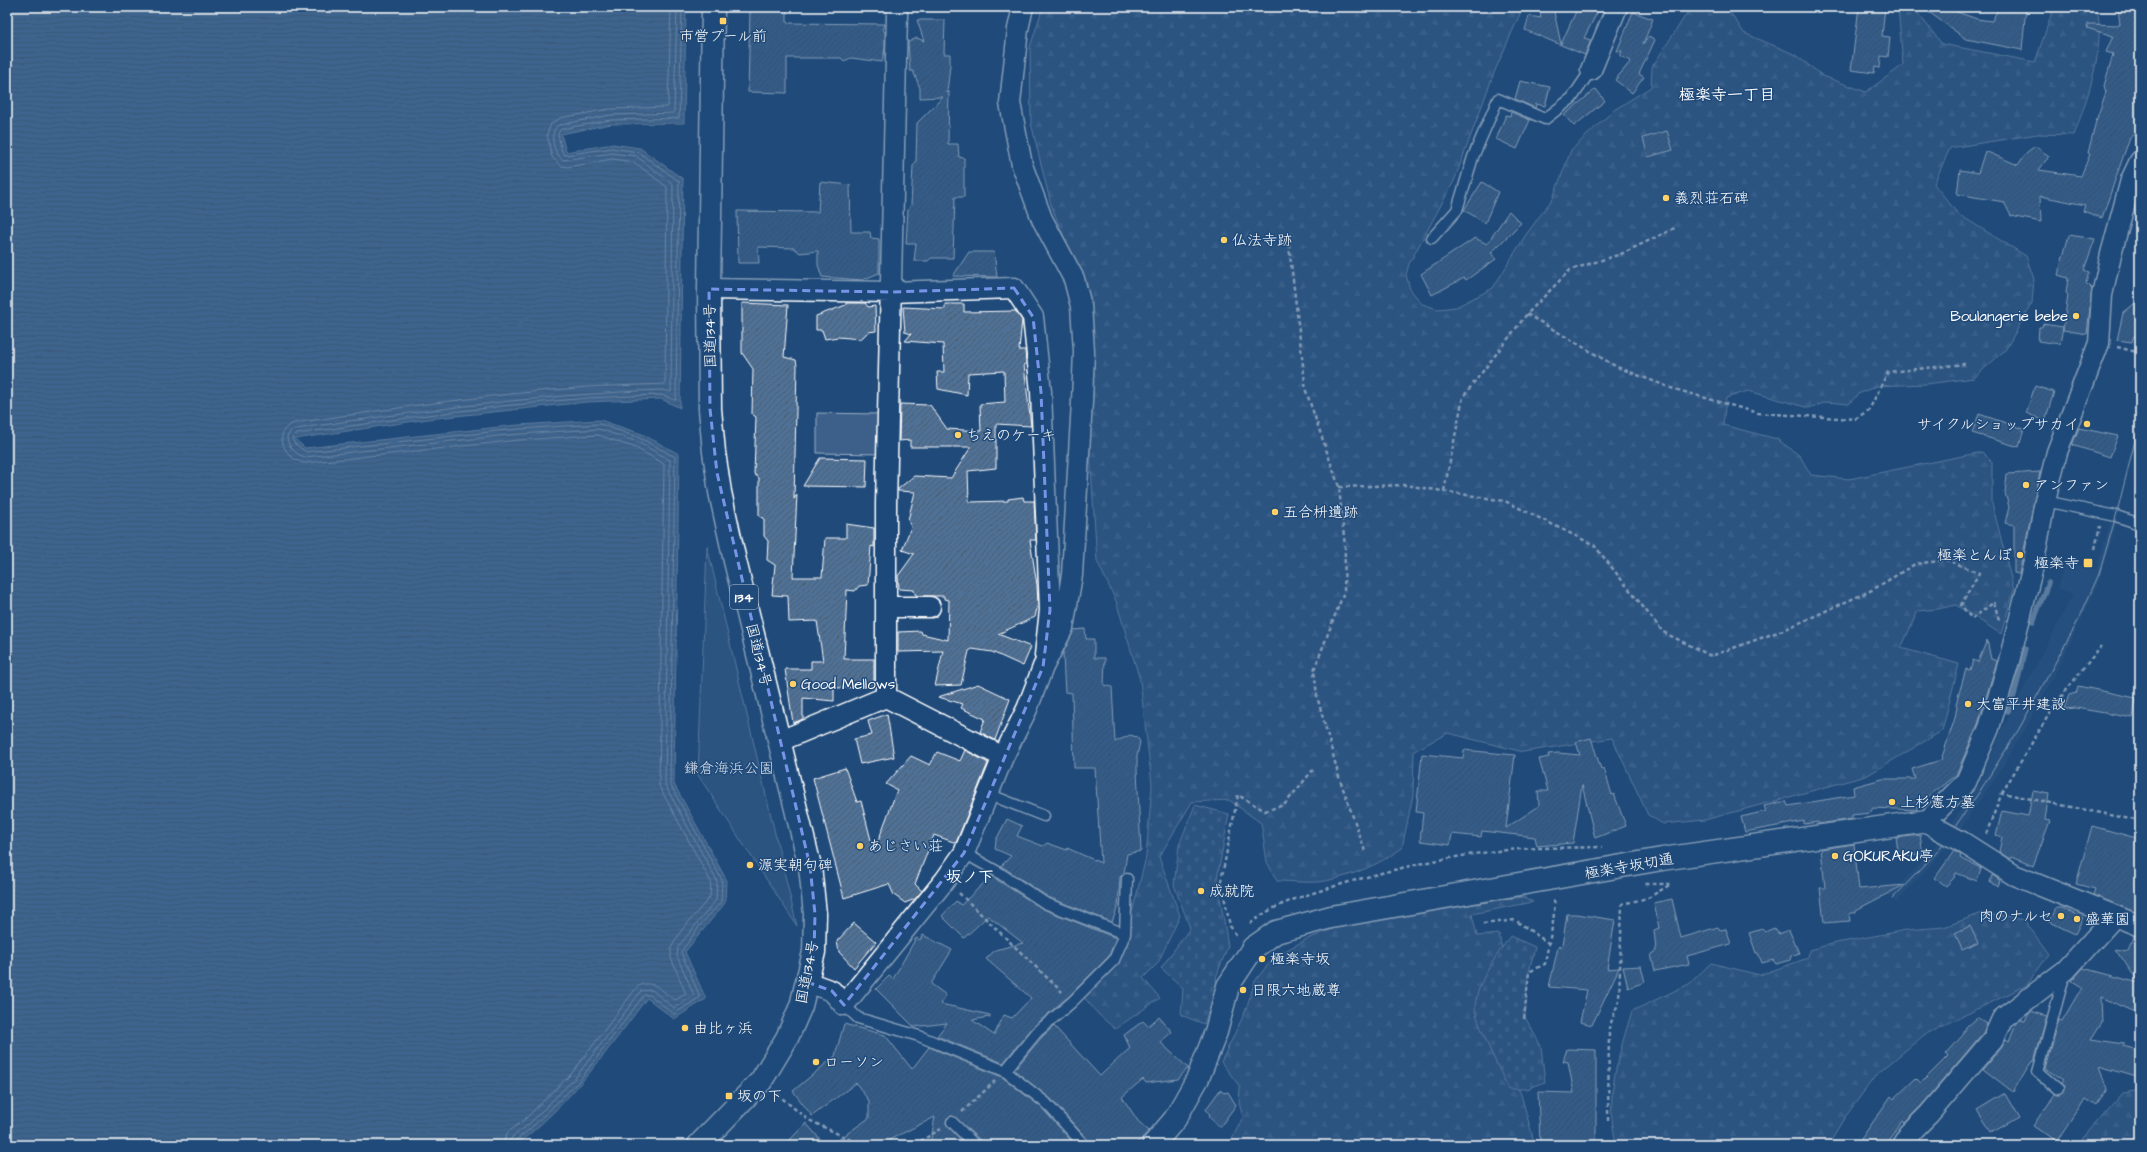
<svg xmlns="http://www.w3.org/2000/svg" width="2147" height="1152" font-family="'Architects Daughter','Klee One',sans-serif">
  <defs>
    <pattern id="forest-firs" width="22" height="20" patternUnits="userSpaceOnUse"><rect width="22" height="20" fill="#3c618b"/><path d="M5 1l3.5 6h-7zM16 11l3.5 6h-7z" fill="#59799c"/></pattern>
    <pattern id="cemetery-stones" width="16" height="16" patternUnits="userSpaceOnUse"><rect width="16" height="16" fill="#3c618b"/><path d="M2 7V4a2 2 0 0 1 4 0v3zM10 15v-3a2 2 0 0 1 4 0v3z" fill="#59799c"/></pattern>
    <pattern id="water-rules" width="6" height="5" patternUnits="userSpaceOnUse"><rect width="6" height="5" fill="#6583a4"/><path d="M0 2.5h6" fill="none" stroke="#5b6d81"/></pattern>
    <pattern id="building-hatch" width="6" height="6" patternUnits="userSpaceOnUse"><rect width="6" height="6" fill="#507197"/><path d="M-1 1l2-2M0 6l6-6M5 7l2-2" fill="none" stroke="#4e5b6a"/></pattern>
  </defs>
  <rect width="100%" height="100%" fill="#1f4a7a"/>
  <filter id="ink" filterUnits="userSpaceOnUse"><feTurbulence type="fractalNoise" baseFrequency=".025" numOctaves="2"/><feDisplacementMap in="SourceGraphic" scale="8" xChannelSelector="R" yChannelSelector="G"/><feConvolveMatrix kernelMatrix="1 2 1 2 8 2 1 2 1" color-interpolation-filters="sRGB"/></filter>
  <g filter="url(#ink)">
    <!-- built -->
    <path fill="#2e5683" d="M2112 517 2118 519 2096 589 2053 678 2027 726 2001 770 1964 824 1944 850 1896 903 1888 895 1914 870 1937 844 1980 783 2003 728 2073 595 2057 587 2066 562 2096 570Z"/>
    <!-- forest -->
    <path fill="url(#forest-firs)" stroke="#9eb0c5" d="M1043 7H1523L1494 73 1454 181 1409 264 1406 275 1410 289 1422 304 1438 309 1456 307 1493 288 1525 236 1553 198 1571 150 1614 110 1651 87 1652 67 1691 7H1727L1744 33 1794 54 1823 76 1866 92 1903 65 1898 7H1913L1942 44 2035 62 2054 7H2097C2105 50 2089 94 2074 135L2038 134 1950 148 1934 184 1958 214 2026 256 2034 279 2032 303 2006 349 1974 378 1926 384 1877 386 1858 394 1849 404 1827 402 1809 408 1748 391 1726 398 1723 425 1777 439 1800 456 1811 475 1849 479 1982 452 1992 462V503L2014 590 2001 634 1956 605 1938 609 1918 611 1901 648 1959 664 1942 731 1866 776 1705 820 1663 824 1648 815 1612 738 1523 752 1448 733 1414 751 1413 795 1402 848C1379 865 1346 879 1317 882 1304 883 1290 881 1277 881L1267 862 1261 823 1229 800 1192 802 1159 857 1180 916 1158 963 1143 978 1160 998 1115 1029 1098 1014 1083 996 1118 946 1133 909 1146 857 1152 785 1140 680 1116 601 1097 561 1090 452 1091 370 1085 288 1051 205 1031 123 1030 47Z
      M1524 897 1533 902 1472 914 1477 936 1499 934 1506 969 1489 1030 1521 1094 1535 1145H1229L1243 1117 1239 1103 1240 1087 1221 1062 1245 1012 1255 981 1274 957 1307 939 1361 918Z
      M1982 913 2024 920 2049 954 2027 985 1924 1035 1876 1075 1843 1120 1828 1145H1617C1603 1100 1619 1054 1632 1011L1689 984 1711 963 1760 975 1808 958 1809 950 1831 944 1906 930 1944 927Z
      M2140 1090V1145H2077L2122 1093Z"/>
    <!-- cemetery -->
    <path fill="url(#cemetery-stones)" stroke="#9eb0c5" d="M1195 805 1229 814 1217 879 1228 946 1216 977 1217 986 1204 1024 1181 1015 1183 988 1161 968 1190 928 1174 885 1179 845Z
      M1510 936 1535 947 1528 976 1525 1017 1541 1046 1545 1082 1527 1089H1509C1502 1076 1474 1018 1475 1007 1477 981 1496 957 1510 936Z"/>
    <!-- park -->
    <path fill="#3c618b" stroke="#9eb0c5" d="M817 413 881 414V454L817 453Z
      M707 546 797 926 698 775Z"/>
    <!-- water -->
    <path fill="url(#water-rules)" stroke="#a3b5c8" d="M7 7H686L684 123 611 124 561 134 566 152 612 144 640 148 683 179 680 408 661 399 587 402 428 419 295 439 305 448 518 425 600 420 642 434 679 454 674 784 726 879 725 903 685 952 706 999 674 1019 647 998C606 1052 571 1103 516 1145H7Z"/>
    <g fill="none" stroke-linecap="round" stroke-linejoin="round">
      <!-- shore -->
      <path stroke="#c1cddb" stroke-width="1" d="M503 1145 507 1133 524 1120 572 1073 637 987C653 977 663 993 675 1000L686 994 671 958V948L681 931 710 897 711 882 659 786 664 464 636 448 598 435 519 440 305 463C286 461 270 431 294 423L426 404 510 394 586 387 665 384 667 187 634 162 612 159 568 167 561 166 552 157 547 134 551 124 560 118 610 109 668 107 671 7
        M509 1145 512 1137 528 1125 576 1077 641 991 652 990 674 1008 694 995 677 956 678 947 716 900 717 881 665 785 670 460 638 442 599 429 518 434 306 457C297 456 287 446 287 437L290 432 295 429C417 411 538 395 661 390L671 392 673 184 636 156 612 153 563 160C553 154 548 131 559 125L611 115 674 113 677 7
        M514 1145 515 1141 531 1128 580 1080 644 995H650L674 1014 700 997 681 952 701 924 721 902 722 880 670 784 675 457 640 438 600 424 518 429 306 452 294 443 292 438 296 434 427 415 512 405 586 398 661 395 676 400 679 181 638 152 612 148 565 155 562 152 558 134 561 129 611 120 679 118 682 7"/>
      <!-- stream -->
      <path stroke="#a3b5c8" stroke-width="5.5" d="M2033 622 2048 583
        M2008 711 2015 692 2025 648"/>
    </g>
    <!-- building -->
    <path fill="url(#building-hatch)" stroke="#fff" d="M1539 7H1553L1561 44 1578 7H1600L1584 38 1591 40 1585 55 1525 30 1529 16 1541 18Z
      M1859 7H1885L1882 36 1890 37 1888 57 1881 56 1880 68 1875 67 1874 73 1851 70Z
      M1922 7H1943L1977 19 1992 21 1999 7H2026L2022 50 1966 39Z
      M2118 7H2140V121L2136 134 2130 137 2102 218 2083 211 2085 205 2040 196 2041 222 2011 216 2004 202 1957 194 1960 170 1978 173 1985 151 2018 165 2026 153 2035 146 2049 156 2039 170 2081 176 2090 154 2088 153 2096 121 2106 92 2104 86 2113 54 2106 52 2113 36 2087 28 2088 24 2120 25Z
      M750 10H787V23L885 24 883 30 885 32V49L882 62 851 58 844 61 841 58H787V93L748 92Z
      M1633 12 1653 19 1643 44 1649 36 1655 40 1639 74 1644 77 1632 93 1615 80 1631 61 1620 56 1622 51H1617Z
      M917 20H945L944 54H950V65L947 93 949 91 948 144H958L959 157 964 158V197H955L953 258H931L928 261H914L916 244H906L908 209 911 205 913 166 916 162 917 123 943 97 920 98V88L913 71H910L908 42 917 38 924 41Z
      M1520 81 1550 87 1545 106 1536 104 1535 108 1515 99Z
      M1596 89 1605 101 1574 126 1564 115Z
      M1511 112 1530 120 1517 149 1496 139 1506 115 1510 116Z
      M1667 131 1673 150 1648 157 1643 138Z
      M820 182 850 185 851 232H870L871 238 879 239V273L862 280 822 277 818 265V251L800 253 794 248 758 247 759 263H738L737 211 818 212Z
      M1482 182 1498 192 1485 223 1464 210Z
      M1509 211 1521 223 1491 253 1496 259 1466 280 1464 278 1432 295 1421 274 1475 238 1487 244Z
      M2069 235 2095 239 2084 270 2089 272 2086 283 2092 289 2087 334 2063 330 2068 295 2066 293 2068 278 2058 275Z
      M969 252H994L997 277 953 276Z
      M2140 299V338L2134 336 2132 342 2117 340 2123 313Z
      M742 303 788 305 784 357 796 360 797 366 794 499 797 494 793 577H822L825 538H846V524L874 528V547L871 546 868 585 859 586 855 591 847 590 844 659H874V687L834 688V701L803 698V719L793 723 785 669H811V661H823L817 621 789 622 788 596 772 595 775 565 767 560 768 541 764 536V519L759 516V478L754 474 756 417 752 414 753 369 742 353Z
      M846 303H865L868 307 875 306 876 331 868 332 861 339 838 337 825 339 822 330H816V316L846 305Z
      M945 304H964V312L1016 311 1022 320 1019 350H1025L1026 364 1024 365 1031 426 996 424V468L968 471 969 502 1008 501V499L1023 497 1024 501H1034L1036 540H1030L1037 585 1038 604 1035 617 998 634 1031 647 1023 666 992 652 972 649 969 651 961 685 935 686 943 651 898 652V632L921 631 922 634 948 640 949 600 944 599V596H918L915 594 914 590 899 589 898 576 914 554 902 550 911 527 908 520 915 492 898 491V489L914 476 951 478 971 447H910V440L899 441 900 404 930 405 947 429 981 431 980 404 1005 402 1004 371 968 373 967 395 938 389 937 372H944L943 344 905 341 911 334 905 332 903 307 945 309Z
      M2043 324 2063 327 2060 344 2038 341 2039 327H2042Z
      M2035 386 2054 392 2045 421 2026 413Z
      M1979 414 2024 429 2019 447 1972 433Z
      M2079 428 2118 436 2110 457 2072 445Z
      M820 458 867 459 866 487 803 486Z
      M2040 472 2019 574 2014 573V525L2005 523 2009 507 2005 493 2007 474Z
      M1085 629 1086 639H1094V658H1105L1104 685 1112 687 1115 742 1130 735 1137 737 1140 742 1137 756V770L1141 851 1127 854 1124 873 1120 877 1118 906 1112 922 1048 897 1001 866 1011 856 995 849 996 840 1007 819 1022 826 1017 836 1043 846 1047 843 1067 850V848L1101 863 1095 768H1074L1072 693 1065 692 1064 676 1063 653 1074 630Z
      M1987 640 1991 659 1997 661 1978 724 1956 775 1917 805V810L1873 808 1870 813 1852 815V819L1818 824V822L1804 824V821L1745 832 1741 817 1766 811 1764 806 1786 801 1788 806 1854 795 1853 787 1882 779H1915L1912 769 1941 760 1955 718 1957 706 1956 704 1966 669 1970 670 1973 660 1978 662Z
      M978 684 1010 699 995 740 980 732 985 719 961 708 963 704 938 697Z
      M2078 686 2136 698 2133 718 2076 708 2064 709 2069 695 2076 693Z
      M887 714 894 757 860 764 854 739 872 735 868 721Z
      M1591 738 1601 769 1604 768 1612 795 1614 794 1626 826 1595 838 1582 785 1573 843 1537 846 1535 837 1482 831 1481 837 1452 834 1450 845 1420 841 1423 813 1416 812 1422 754 1463 758 1464 750 1515 755 1506 828 1539 806 1538 791H1548L1539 759 1549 757 1548 754 1558 753 1580 755 1576 742Z
      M965 750 988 763 956 843 934 835 915 884 922 891 915 899 905 903 894 895 889 884 844 898 813 778 845 768 857 802 861 801 874 852 897 790 886 784 911 756 930 765 937 752 960 761Z
      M2033 791 2049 794 2045 820 2050 821 2033 866 2011 857 2010 859 1999 852 2002 837 1996 835 2002 811 2028 816Z
      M2092 826 2140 839V914L2093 895 2095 889 2076 884Z
      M1920 835 1923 854 1899 858 1896 838Z
      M1854 844 1859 889 1904 885 1856 910V912L1849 914 1850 921 1824 923 1820 888H1825L1821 849Z
      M1954 851 1961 855 1960 858 1981 868 1977 881 1956 873 1954 878 1946 886 1935 878Z
      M1992 875 2000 880 1998 886 1990 883Z
      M991 876 1043 909 1116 938 1109 956 1068 997 1033 1027 1003 1063 937 1036 947 1023 914 1027 876 989 889 976 893 979 916 938 920 940 923 935 952 950 931 984 946 995 941 1004 990 1015V1017L972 1020 994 1035 1004 1015 1012 1018 1031 998 986 959 995 950 1023 943 988 916 964 938 942 916 956 901 961 905Z
      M1672 899 1681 938 1718 927 1720 930 1726 929 1731 944 1687 956 1689 964 1655 971 1651 954 1656 951 1654 930 1659 928 1654 903Z
      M2056 908H2062L2083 918 2075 934 2050 922Z
      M1567 914H1577L1615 920 1607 969 1619 968 1592 1025 1580 1022 1587 990 1549 987 1558 947 1562 946Z
      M854 923 876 942 854 968 839 952 837 941Z
      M1970 926 1978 943 1962 950 1955 933Z
      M1774 928 1779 934 1789 930 1799 953 1791 956 1790 960 1776 964 1773 960 1762 963 1758 953H1756L1749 933 1762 929 1765 932Z
      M2134 936 2140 937V1014L2101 997 2102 1022 2091 1039 2124 1044 2123 1046 2136 1050 2140 1058V1078L2099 1066 2107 1088 2097 1105 2086 1098 2057 1142 2033 1126 2054 1094 2060 1095 2064 1091 2061 1083 2063 1080 2046 1069 2059 1020 2062 1021 2082 987 2072 981 2083 968 2139 983 2115 948 2128 950Z
      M1641 966 1645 982 1628 988 1623 967Z
      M2031 1011 2047 1016 2034 1061 2032 1060 2013 1092 1983 1069 2002 1046 2006 1039 2009 1041 2016 1023 2020 1020 2025 1021 2028 1014Z
      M1159 1017 1172 1032 1160 1042 1188 1068 1178 1079 1146 1083 1143 1079 1122 1097 1138 1121 1149 1131 1135 1145H1090L1089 1141 1051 1099 1014 1070 1042 1037 1054 1026 1100 1076 1130 1048 1124 1035 1143 1021 1148 1026Z
      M1977 1017 1987 1024 1983 1033 1921 1106 1904 1123 1902 1121 1885 1145H1857L1891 1096 1894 1099 1916 1078 1921 1083 1948 1056 1946 1054 1963 1035 1966 1027Z
      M844 1024 885 1035 912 1069 929 1047 1002 1077 1042 1108 1075 1145H981L980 1140 953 1116 947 1118 946 1124 966 1145H930L935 1117 889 1140 891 1145H831L869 1118V1101L856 1083 812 1116 793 1091 835 1056Z
      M1567 1049 1596 1050V1145L1540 1144 1538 1092 1574 1093 1568 1062 1563 1061Z
      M1220 1090 1224 1093 1228 1092 1236 1105 1220 1127 1209 1117 1210 1115 1206 1109Z
      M2005 1093 2019 1117 1991 1133 1977 1110Z
      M806 1123 825 1145H785Z"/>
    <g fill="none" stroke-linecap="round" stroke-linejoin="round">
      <!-- lane casing -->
      <g stroke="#fff" stroke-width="13">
        <path id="lane" d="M1432 238 1457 210 1473 157 1498 99 1545 119 1572 98 1591 70
          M2045 501 2116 516 2140 524
          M988 794 1044 816
          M964 853 998 872 1045 903 1125 934
          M844 1005 858 1018 919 1036 1005 1071 1046 1103 1084 1145
          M1005 1071 1037 1032 1072 1002 1114 960 1125 934 1127 879
          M2058 1089 2038 1072 2065 973
          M952 1122 975 1145"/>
      </g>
      <!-- street casing -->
      <g stroke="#fff" stroke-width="23">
        <path id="street" d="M1591 70 1617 7
          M709 289 891 292 1014 288 1033 317 1041 392 1050 610 1045 655
          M886 607H930
          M886 697V504L897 14
          M886 697 1003 757
          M780 741 886 697
          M1936 828 1927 821 1966 782 1989 728 2009 661 2033 566 2045 501 2057 452 2099 343 2102 295 2111 254 2131 180 2140 161
          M1962 842 2014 875 2140 926
          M807 982 832 991 844 1005 945 880 964 853 1003 757 1027 709 1043 667 1063 628 1072 575 1082 401 1084 351 1081 306 1074 279 1042 219 1022 165 1010 103 1018 29 1023 7
          M1902 1145 1909 1134 1929 1114 1993 1039 2002 1019 2066 970 2114 917"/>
      </g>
      <!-- secondary casing -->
      <g stroke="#fff" stroke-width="25">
        <path id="secondary" d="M1153 1145 1175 1119 1198 1078 1216 1032 1228 986 1253 948 1276 932 1331 917 1662 859 1927 821"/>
      </g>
      <!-- highway casing -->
      <g stroke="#fff" stroke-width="25">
        <path id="highway" d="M699 1145 761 1081 787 1038 801 1006 814 952 815 914 810 866 735 561 720 492 714 452 710 409 709 289 713 7"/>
      </g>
      <!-- path -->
      <path stroke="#fff" stroke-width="2.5" stroke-dasharray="4 3" stroke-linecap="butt" d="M1288 237 1306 391 1339 487 1345 547 1344 592 1314 670 1317 696 1339 777 1365 851
        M1527 314 1617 367 1671 388 1758 413 1855 419 1869 410 1888 372 1965 364
        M2117 347 2140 353
        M1339 487 1405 485 1505 501 1594 545 1663 632 1711 656 1786 629 1872 590 1915 564 1947 560 1979 573 1961 605 1972 619 1994 602 1999 620
        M1444 491 1463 397 1527 314 1570 270 1621 254 1677 227
        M2095 549 2100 526
        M2002 793 2054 706 2101 646
        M1986 834 2002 793 2140 821
        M959 893 1062 992
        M1250 924C1273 904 1301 897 1329 888 1387 870 1447 856 1507 850 1538 847 1571 848 1602 847
        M1483 924 1515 920 1548 943
        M1236 935 1230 926 1221 881 1238 795 1265 811 1284 805 1313 770
        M1524 1019 1529 972 1545 964C1548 942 1556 920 1554 898
        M777 1094 807 1119 861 1145
        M962 1112 995 1081
        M1608 1121 1609 1028 1619 1001 1622 904 1648 898 1671 884H1644
        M914 1145 941 1129"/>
      <!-- lane -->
      <use href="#lane" stroke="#1f4a7a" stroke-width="10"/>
      <!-- street -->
      <use href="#street" stroke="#1f4a7a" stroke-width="20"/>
      <!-- secondary -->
      <use href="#secondary" stroke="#1f4a7a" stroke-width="22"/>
      <!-- highway -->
      <use href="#highway" stroke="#1f4a7a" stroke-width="22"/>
      <!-- tram -->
      <path stroke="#fff" stroke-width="1" d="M1892 899 1937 852 1978 794 2019 729 2079 619 2099 574 2116 516 2140 421"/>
      <!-- street-bridge casing -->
      <g stroke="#fff" stroke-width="23" stroke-linecap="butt">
        <path id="street-bridge" d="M1936 828 1962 842"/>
      </g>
      <!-- street-bridge -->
      <use href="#street-bridge" stroke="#1f4a7a" stroke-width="20"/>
    </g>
  </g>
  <!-- marked area -->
  <path d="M0 0H2147V1152H0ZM1014 288 1033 317 1041 392 1050 610 1043 667 964 853 844 1005 832 991 807 982 814 952 815 914 810 866 717 473 710 409 709 289 891 292Z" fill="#1f4a7a" fill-opacity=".55" fill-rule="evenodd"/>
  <path fill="none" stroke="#7795e8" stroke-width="3" stroke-dasharray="8 5" stroke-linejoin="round" d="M1014 288 1033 317 1041 392 1050 610 1043 667 964 853 844 1005 832 991 807 982 814 952 815 914 810 866 717 473 710 409 709 289 891 292Z"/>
  <!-- markers -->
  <g fill="#ffd166" stroke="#1f4a7a" stroke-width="1.5">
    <rect x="719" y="17" width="8" height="8" rx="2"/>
    <circle cx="1666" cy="198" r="4"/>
    <circle cx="1224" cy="240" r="4"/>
    <circle cx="2076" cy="316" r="4"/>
    <circle cx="2087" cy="424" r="4"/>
    <circle cx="958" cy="435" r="4"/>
    <circle cx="2026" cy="485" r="4"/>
    <circle cx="1275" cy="512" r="4"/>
    <circle cx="2020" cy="555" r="4"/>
    <rect x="2083" y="558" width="10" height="10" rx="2"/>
    <circle cx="793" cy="684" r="4"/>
    <circle cx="1968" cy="704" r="4"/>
    <circle cx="1892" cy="802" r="4"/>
    <circle cx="860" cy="846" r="4"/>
    <circle cx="1835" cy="856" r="4"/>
    <circle cx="750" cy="865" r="4"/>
    <circle cx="1201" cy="891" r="4"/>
    <circle cx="2061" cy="916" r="4"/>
    <circle cx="2077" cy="919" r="4"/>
    <circle cx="1262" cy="959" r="4"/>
    <circle cx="1243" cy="990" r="4"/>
    <circle cx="685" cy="1028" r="4"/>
    <circle cx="816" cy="1062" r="4"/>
    <rect x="725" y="1092" width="8" height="8" rx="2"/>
  </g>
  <g text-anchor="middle" stroke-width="3" stroke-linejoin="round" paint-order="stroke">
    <!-- shield labels -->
    <rect fill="#1f4a7a" stroke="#bcc9d7" stroke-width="1" x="730" y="585" width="28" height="24" rx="3"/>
    <g font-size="14" font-weight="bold" fill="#fff">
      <text x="744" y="602">134</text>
    </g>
    <!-- poi labels -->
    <g font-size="15" fill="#fff" stroke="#1f4a7a" text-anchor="start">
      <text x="723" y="41" text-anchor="middle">市営プール前</text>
      <text x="1674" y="203">義烈荘石碑</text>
      <text x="1232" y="245">仏法寺跡</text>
      <text x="2068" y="321" text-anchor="end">Boulangerie bebe</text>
      <text x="2079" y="429" text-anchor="end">サイクルショップサカイ</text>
      <text x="966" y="440">ちえのケーキ</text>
      <text x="2034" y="490">アンファン</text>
      <text x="1283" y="517">五合枡遺跡</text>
      <text x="2012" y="560" text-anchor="end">極楽とんぼ</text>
      <text x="2079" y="568" text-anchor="end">極楽寺</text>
      <text x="801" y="689">Good Mellows</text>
      <text x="1976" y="709">大富平井建設</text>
      <text x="1900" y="807">上杉憲方墓</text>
      <text x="868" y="851">あじさい荘</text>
      <text x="1843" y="861">GOKURAKU亭</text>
      <text x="758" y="870">源実朝句碑</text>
      <text x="1209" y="896">成就院</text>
      <text x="2053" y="921" text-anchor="end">肉のナルセ</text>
      <text x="2085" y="924">盛華園</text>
      <text x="1270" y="964">極楽寺坂</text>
      <text x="1251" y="995">日限六地蔵尊</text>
      <text x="693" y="1033">由比ヶ浜</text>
      <text x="824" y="1067">ローソン</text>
      <text x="737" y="1101">坂の下</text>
    </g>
    <!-- street labels -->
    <g font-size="15" fill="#fff" stroke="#1f4a7a">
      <text transform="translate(710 336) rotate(-91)" y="5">国道134号</text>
      <text transform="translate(759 655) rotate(76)" y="5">国道134号</text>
      <text transform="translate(1629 866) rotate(-10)" y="5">極楽寺坂切通</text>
      <text transform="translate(807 972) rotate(-79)" y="5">国道134号</text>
    </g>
    <!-- park labels -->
    <g font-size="15" fill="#d8dfe8" stroke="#1f4a7a">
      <text x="729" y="773">鎌倉海浜公園</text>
    </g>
    <!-- neighbourhood labels -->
    <g font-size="16" font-weight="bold" fill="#fff" stroke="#1f4a7a">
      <text x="1727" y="100">極楽寺一丁目</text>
      <text x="970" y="882">坂ノ下</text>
    </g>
  </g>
  <!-- margin -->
  <rect width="2147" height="1152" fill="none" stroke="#1f4a7a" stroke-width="24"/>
  <rect x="12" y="12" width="2123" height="1128" fill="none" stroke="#fff" stroke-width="1.5" filter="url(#ink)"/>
</svg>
